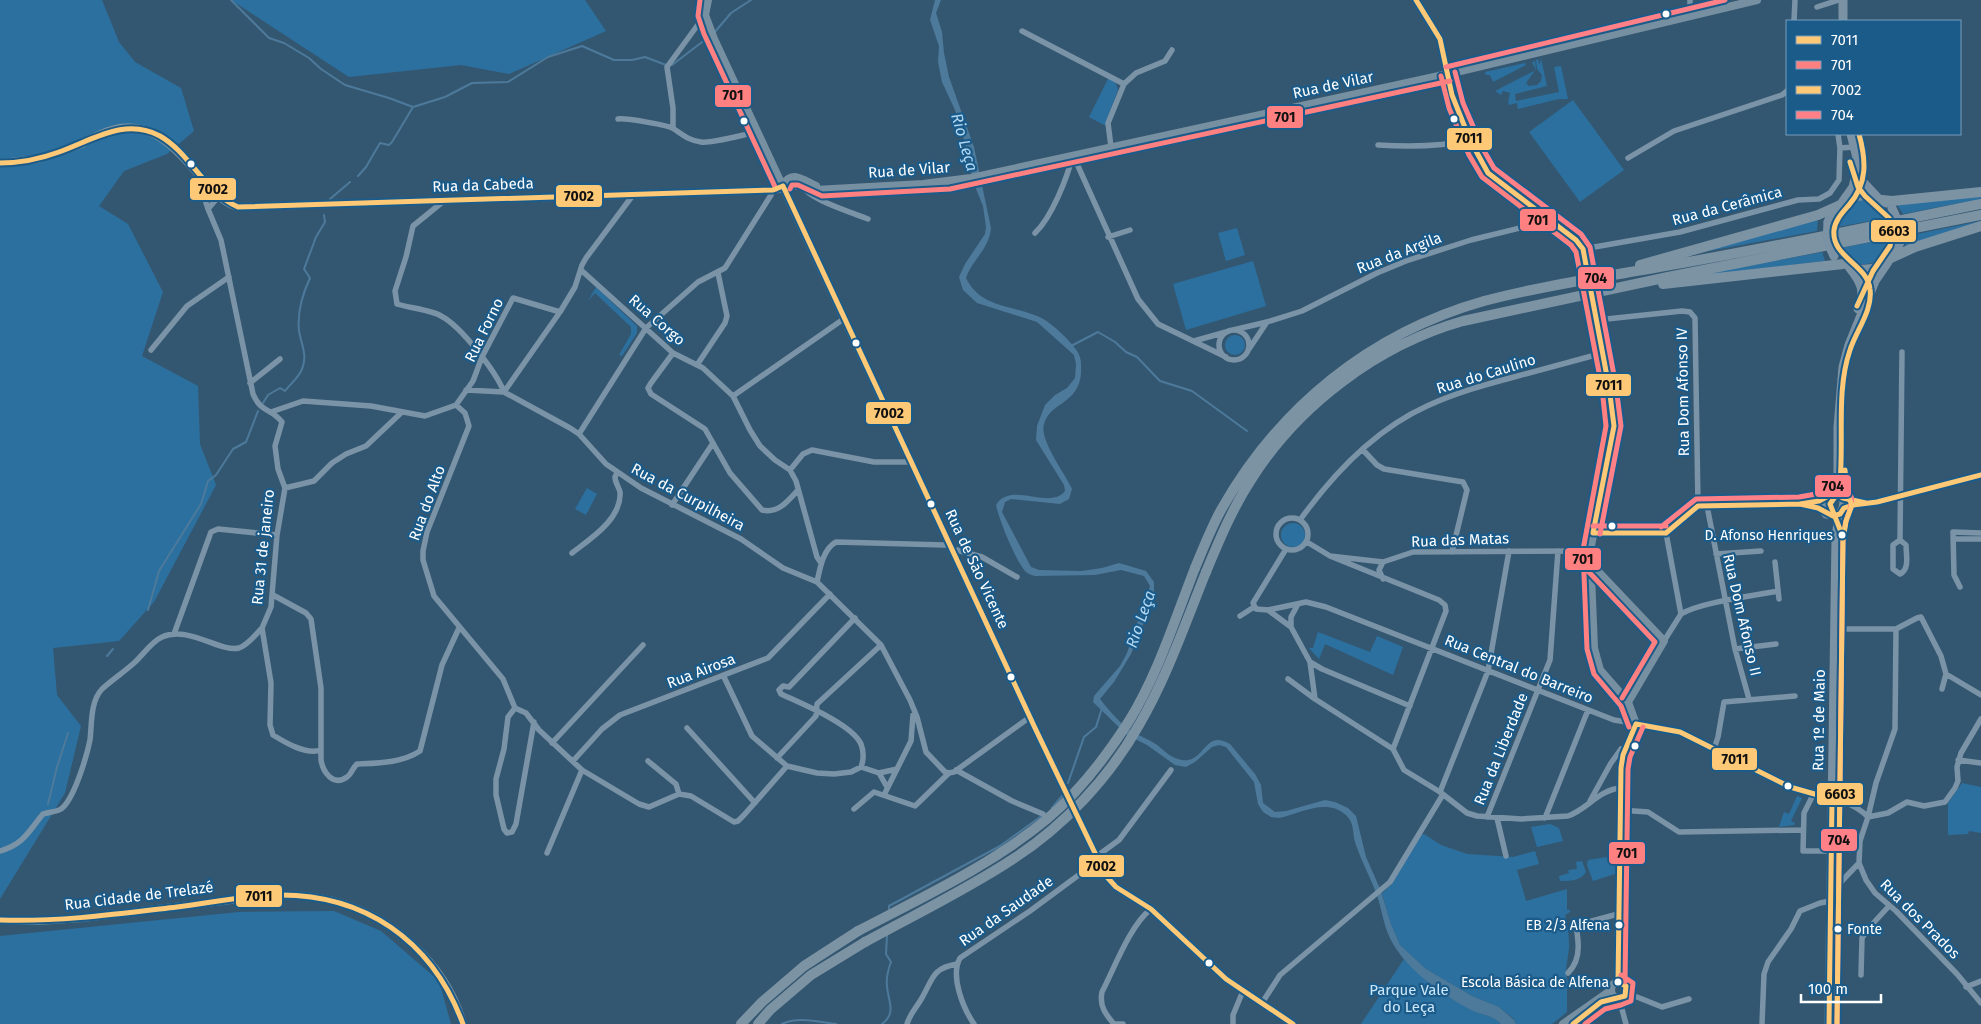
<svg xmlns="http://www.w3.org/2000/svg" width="1981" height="1024" font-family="'Fira Sans',sans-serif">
  <rect width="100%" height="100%" fill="#345771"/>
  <!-- green -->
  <path fill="#2c709f" d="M0 0H102L119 42 135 62 181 88 194 131 167 154 124 171 99 206 128 224 163 292 142 356 198 386 200 444 216 485 154 602 119 641 53 648 57 695 81 726 65 793 0 899Z
    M231 0H585L606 31 509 74 461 65 349 77Z
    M1541 58 1547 86 1515 94 1516 101 1559 92 1554 67 1561 66 1568 99H1559L1518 109 1517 103 1509 105 1508 102 1510 93 1503 91 1501 95 1495 91 1536 70 1532 62 1535 61 1536 69 1526 83 1529 86 1537 85 1541 81 1542 75 1537 69 1536 60 1538 59 1540 65Z
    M1525 63 1526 65 1493 82 1490 75H1486L1485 72Z
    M1109 77 1115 81 1118 90 1106 121V126L1089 117Z
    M1573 100 1624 170 1580 202 1529 132Z
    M1981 195V199L1903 214 1896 203Z
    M1862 200 1880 204 1892 217 1832 228C1835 212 1847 203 1862 200Z
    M1818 218 1817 231 1682 256Z
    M1981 221V224L1905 246 1907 236Z
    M1237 228 1245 255 1226 261 1218 233Z
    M1895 237C1890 267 1852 274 1836 249Z
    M1822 252 1825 261C1781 266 1738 273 1694 276Z
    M1253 261 1266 306 1186 330 1173 284Z
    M596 287 637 326V333L622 356 619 355 631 334V327L595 293 588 301Z
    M1225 345a10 10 0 1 1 20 0a10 10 0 1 1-20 0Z
    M587 488 597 494 586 515 575 509Z
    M1281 535a12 12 0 1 1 24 0a12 12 0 1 1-24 0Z
    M1318 632 1370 652 1377 636 1403 647 1393 675 1325 644 1319 659 1309 648H1313Z
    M1962 783 1981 787V833L1969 831 1968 834 1948 835V803Z
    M1797 796 1802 798 1791 821 1795 823 1794 825 1779 827 1784 812 1789 814Z
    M1550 824 1559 828 1563 841 1537 847 1531 827Z
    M1424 834 1441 845 1467 854 1513 857 1535 851 1539 864 1517 870 1526 901 1567 889V910H1570V912L1565 915C1567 924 1569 933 1569 943 1570 956 1561 975 1571 986L1567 989V1012L1552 1024H1516L1514 1019 1499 1007 1472 996 1426 969 1400 945 1391 924 1382 893 1391 885 1420 835Z
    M1613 856V859H1615V874L1593 881 1587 865 1588 860Z
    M1582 861 1586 872C1580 881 1571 881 1560 881L1559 876 1569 873 1568 870 1577 869 1576 862Z
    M334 911 381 931 439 981 451 1024H0V936L239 912Z
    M1404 959 1438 991 1472 1010 1496 1019 1501 1024H1361Z"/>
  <!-- water -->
  <path fill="#4d7a9b" d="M935 0H941L936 13 942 32 944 53 949 77 974 147 991 228C989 250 973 258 966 278 980 307 1010 305 1037 316 1049 320 1070 340 1077 351 1082 359 1081 364 1081 373 1079 404 1050 402 1044 424 1039 440 1065 473 1072 489L1069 499 1060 504 1011 499 1005 502 1002 512 1031 567 1039 570 1081 571 1102 568 1119 563 1146 571 1154 582V593L1148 612 1131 654 1114 682 1100 699C1107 708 1115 717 1123 725 1132 733 1144 737 1154 743 1161 747 1165 753 1173 757 1177 759 1183 761 1188 760 1206 757 1206 730 1230 744L1255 774 1261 785 1263 803 1275 812 1286 811 1325 800 1335 802 1348 808 1356 816 1366 857 1381 891 1391 924 1400 945 1426 969 1472 996 1499 1007 1514 1020 1516 1024H1501C1493 1015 1481 1015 1471 1010 1445 996 1414 975 1397 950 1382 928 1384 913 1375 890 1369 875 1361 860 1356 845 1352 835 1355 824 1347 816 1328 797 1301 813 1279 818L1271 817 1263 812 1258 804 1254 782 1226 747 1219 745 1212 747 1195 762 1186 767 1175 765 1147 745 1127 735 1093 702 1094 696 1120 666 1127 653 1150 586 1144 576 1121 570 1095 575 1035 576C1031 575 1028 574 1025 571 1015 559 999 520 996 505 1011 480 1049 511 1065 491L1064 485 1036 440 1037 426 1045 405 1055 395 1067 388 1075 378 1076 364 1074 355 1037 322 977 303 963 290 959 277 965 264 985 234 986 227 983 206 974 184 963 136 955 110 942 82 938 62 939 46 930 20Z"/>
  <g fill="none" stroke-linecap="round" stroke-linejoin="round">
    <!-- stream -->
    <path stroke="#4d7a9b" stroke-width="2" d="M231 0 269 38 284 43 309 58 321 69 345 85 389 98 413 107 445 97 472 83 508 82 548 57 582 46 614 60H632L645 57 666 65
      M714 33 731 13 751 0
      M672 65 710 36
      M358 176 366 167 380 143 389 145 392 142 413 107
      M330 199 350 182
      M1071 346 1098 332 1115 342 1126 352 1137 357 1160 381 1192 391 1247 431
      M263 403 268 395 280 388 285 391C291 383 301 376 303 366 307 354 301 343 299 331 297 312 302 295 310 278L304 269 316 237 325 222 324 215
      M148 610 159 571 201 504 208 481 216 475 233 449 246 442 258 411
      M107 656 113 649
      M1068 783 1084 737 1096 727 1102 708
      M48 804 57 767 68 733
      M1052 808 1062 796
      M889 910V906L1000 846 1043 815
      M782 1024C798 1016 819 1022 836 1024
      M882 1024C897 1013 888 1001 887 986 886 977 888 970 891 962L886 954 887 935"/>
    <!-- street -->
    <path stroke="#7b93a6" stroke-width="5.5" d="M1690 0V16
      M1817 7 1839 0
      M1794 21 1795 0
      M1022 31 1124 84
      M618 119C625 118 669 125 674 129 683 135 690 141 701 142 712 144 745 134 758 132
      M673 128V108L667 67 705 15
      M1838 134 1840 148
      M1378 145C1409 147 1440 147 1470 140
      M1111 147 1108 123 1124 84 1136 73 1165 61 1172 50
      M1073 155 1138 299 1158 324 1226 357
      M1628 158 1674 131 1782 95 1787 91
      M197 175 208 209 221 240 253 394C261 413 271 408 282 422L275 446 278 469 285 488 277 535 271 607 262 628 271 683 270 725 273 735C286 743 306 755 321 750
      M803 186C807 199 854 213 868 219
      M445 200 413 226 406 257 395 291 397 304C409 308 432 310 441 316 461 326 496 372 504 392
      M208 209 219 196
      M1035 233C1052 217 1067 178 1073 155
      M1108 237 1130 230
      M1583 249 1680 232 1798 200 1819 199 1830 193 1839 180 1840 148 1854 147
      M581 270 673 353 703 368 733 396 750 430 760 446 775 460 790 470 796 481 817 557 821 563
      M1597 320 1682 311 1690 312 1695 318 1698 506
      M1233 330 1267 322 1302 311 1377 273 1406 261 1471 240 1528 226 1542 216
      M1219 345a15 15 0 1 1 30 0a15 15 0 1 1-30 0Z
      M1194 341 1226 332
      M1249 349 1267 322
      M151 350 187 306 229 277
      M673 353 651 383 648 388 651 394 705 429 730 473 762 510C778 514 788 501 798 490
      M697 365 725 323 727 316 718 273
      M250 383 280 359
      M466 390 504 392 570 428 579 434 606 464 641 488 741 539 783 568 817 582
      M504 392 560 312 575 287 582 265 586 258 633 195
      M733 396 845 318
      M456 405 465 413 469 426 427 532 423 551V560L434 596 503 679 515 708
      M271 412 303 401 371 406 425 416 456 405 473 381 482 357 513 298 560 312
      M579 434 646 328 698 282 725 268 771 195 773 190
      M1363 450 1377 465 1384 469 1463 482 1467 490 1452 552
      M790 470 803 454 812 450 874 462H912
      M285 488 314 481 332 463 346 454 366 446 402 412
      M1843 498 1861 502
      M672 505 713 443
      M1804 505 1824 510
      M1707 506 1735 649 1749 699
      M1844 508 1853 505 1877 502 1981 475
      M1276 534a16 16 0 1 1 32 0a16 16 0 1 1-32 0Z
      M1300 520C1333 474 1374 430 1427 406 1455 393 1484 385 1514 377 1543 369 1573 361 1603 353
      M1593 533H1666
      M1666 533 1698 506 1800 504 1816 502 1824 498
      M1953 539H1981
      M1900 540 1902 352
      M1900 540 1906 545C1906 555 1910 569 1900 574L1893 569V545Z
      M1307 542 1330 556 1383 562 1413 552 1590 551
      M950 543 945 545 836 542C823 549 820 568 817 582L881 645 910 700 917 717 926 752 945 772 949 773 954 772 1030 717
      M1286 549 1253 603 1256 609 1268 610 1306 602 1326 607 1614 720 1670 729 1680 732C1717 750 1752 772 1790 787 1816 798 1848 796 1868 817
      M954 551 957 550 982 557 1017 577
      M572 553C590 539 622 519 620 492 619 487 615 483 615 477L617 473
      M1716 554 1761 551
      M1330 556 1439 600 1445 605 1446 611 1393 749 1404 770 1440 792 1467 813 1477 816 1521 819 1568 816C1586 810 1599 790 1620 788
      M1383 562 1379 570 1383 579
      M1775 562 1779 599
      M1960 587 1954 575 1953 532 1981 533
      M273 595 306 613 311 619 321 688V760C323 772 333 787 347 777 352 774 352 768 357 764 378 763 402 763 420 751L442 665 459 628
      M1268 610 1291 627 1310 662 1322 669 1410 706
      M1681 614C1701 602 1753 596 1778 591
      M1240 616 1254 607
      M855 618 789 687 783 686 779 690 781 694C800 703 852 724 861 744 864 752 864 759 861 767
      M1291 627V617L1298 604
      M1834 629H1896L1917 618 1921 617 1941 656 1946 674 1981 695
      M1896 629 1895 729 1876 783 1868 817 1860 841 1859 863 1866 880 1875 893 1896 911 1957 974 1981 1003
      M174 634 211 532 218 529 277 535
      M1664 641 1681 614 1666 533
      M1735 649 1776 644
      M1310 662 1315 699 1393 749
      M724 677 752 736 787 766
      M1288 679 1315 699
      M1942 689 1946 674
      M515 708 526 713 539 730 582 770 639 804 649 807 679 794 691 796 734 822 738 821 744 815 787 766 817 773 834 774 851 772 861 767 879 773 897 769 911 741 913 715 915 713
      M515 708 508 717 504 749 496 779V795L504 829 507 833 512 832 516 824 534 722
      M687 728 755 803
      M552 743 643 645
      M1714 749 1718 737 1724 702 1795 696
      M777 758 816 716 817 704 881 645
      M1958 760 1981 763
      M573 761 602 729 620 715 768 658 830 594
      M648 761 676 784 679 794
      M956 770 1012 801 1043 814
      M879 773 887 787
      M1440 792 1488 671 1509 551
      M884 795 897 769
      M1813 795 1804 813 1803 851H1831
      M1590 801 1611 763 1621 749
      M854 809 874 792 915 806 949 773
      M1620 810 1648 812 1679 832 1803 830
      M1487 817 1550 660 1558 551
      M1868 817 1888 813 1907 802 1924 806 1945 802 1955 788 1958 781 1957 767 1961 753 1981 719
      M1497 818 1506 856
      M1545 818 1588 710
      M0 851C24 844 28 832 43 814 48 812 56 812 61 809 74 800 87 755 90 740 92 724 90 702 102 689 112 680 124 672 134 663 143 655 151 642 162 637 188 625 221 653 239 648 248 645 256 634 262 628
      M547 853 582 770
      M1097 856 1119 840 1171 770
      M1830 885H1838L1859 863
      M1568 973C1576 965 1579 953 1578 942 1578 936 1576 931 1577 925L1618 914
      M1861 975 1862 938 1867 930 1889 906
      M1966 987 1981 981
      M1627 993 1662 1007 1689 999
      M1619 998 1626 1024
      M1262 1003 1280 975 1390 882 1442 796
      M907 1024C910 1013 918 1006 923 996 933 978 933 968 957 964
      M974 1024C963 1008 950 976 960 958L1030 911 1099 860
      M1114 1024C1106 1015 1099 1006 1102 992 1114 969 1130 925 1151 909
      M1115 1024H1123
      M1233 1024V1015L1243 991
      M1762 1024 1764 974 1768 962 1791 929 1800 911 1820 903 1830 901"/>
    <!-- secondary -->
    <path stroke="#7790a1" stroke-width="8" d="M708 0 705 15 714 39 1035 728 1106 876 1116 887 1151 909 1226 979 1293 1024
      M1416 0 1440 39 1452 95 1470 140 1481 162 1488 173 1497 181 1576 240 1583 249 1586 262
      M79 145C89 140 100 133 111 130 153 117 180 154 205 182 215 192 223 203 238 207L773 190 798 185 815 190 923 184 971 178 1448 74 1757 0
      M0 163 38 159 82 144
      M783 186C791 169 803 180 816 186
      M1595 309 1613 411 1614 426 1590 551 1594 648 1600 670 1628 702 1636 724 1623 755 1621 768 1618 982
      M1591 564 1664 641 1628 702
      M0 920 37 921 83 918 272 895C292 895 310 895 329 900 390 914 446 963 463 1024
      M1611 990a8 8 0 1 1 16 0a8 8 0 1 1-16 0Z
      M1563 1024 1610 991
      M1573 1024 1606 999 1613 996"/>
    <!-- primary -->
    <path stroke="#7a92a4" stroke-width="9" d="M1843 21V0
      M1851 134 1863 182 1878 198
      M1843 201 1853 187 1857 171
      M1828 222C1837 198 1864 188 1886 203
      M1849 267C1861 282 1866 291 1858 309
      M1849 267C1872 274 1892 265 1900 242
      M1840 496 1838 481V427L1843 367 1849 345 1875 281 1888 262
      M1829 1024 1836 537C1837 531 1837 526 1839 521 1841 512 1851 496 1835 493 1831 493 1828 495 1824 498L1822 507 1826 514 1837 515 1842 511"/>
    <!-- highway -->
    <path stroke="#7c93a4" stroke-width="10" d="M1882 200 1892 201 1981 192
      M1891 258 1915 247 1981 226
      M1640 265 1818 215 1838 206
      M1663 284 1843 264
      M1195 568C1203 549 1211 528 1221 510 1279 407 1371 333 1484 301 1544 285 1605 277 1665 266 1771 248 1876 225 1981 204
      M1206 572C1219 541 1232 509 1251 480 1298 405 1378 345 1463 321L1668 277 1981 215
      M741 1024 762 1002 804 966 858 931
      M758 1024 770 1010 811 975 865 942"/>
    <!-- secondary-bridge -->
    <path stroke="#7790a1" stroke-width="8" d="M1586 262 1595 309"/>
    <!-- primary-bridge -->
    <path stroke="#7a92a4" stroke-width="9" d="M1892 208 1900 226V242
      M1828 222 1827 241 1834 256"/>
    <!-- highway-bridge -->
    <path stroke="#7c93a4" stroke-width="10" d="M858 931C923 897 990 866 1047 819 1079 792 1106 757 1129 721 1158 674 1175 619 1195 568
      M865 942C914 915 966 890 1013 859 1064 826 1109 778 1139 725 1167 677 1185 624 1206 572"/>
    <!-- bus-1 casing -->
    <g stroke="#1b5b8a" stroke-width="9">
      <path id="bus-1" d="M1416 0 1440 39 1452 95 1470 140 1488 173 1576 240 1583 249 1609 387 1614 426 1593 533
        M1800 504 1819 501 1834 493 1843 498 1866 503
        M1593 533H1666
        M1666 533 1698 506 1800 504 1818 508 1833 516 1840 514 1844 508 1853 505 1877 502 1981 475
        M1636 724 1680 732 1790 787 1832 799
        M0 920C60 922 118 914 177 907 209 903 242 896 275 895 364 893 432 940 463 1024
        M1618 982 1621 768 1623 755 1636 724
        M1573 1024 1601 1002 1625 996 1626 986 1618 982
        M1829 1024 1832 799"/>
    </g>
    <!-- bus-2 casing -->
    <g stroke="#1b5b8a" stroke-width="9">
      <path id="bus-2" d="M700 0 698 16 704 34 776 189
        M1441 76 1449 108 1469 155 1482 177 1571 245 1576 252 1602 388 1606 426 1583 550 1587 649 1594 674 1621 706 1629 727
        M790 189 792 185H798L822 196 950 189 1450 81
        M1586 569 1655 642 1622 698
        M1625 982 1628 769 1630 757 1643 727
        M1585 1024 1605 1009 1621 1005 1631 1001 1633 983 1621 975"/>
    </g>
    <!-- bus-3 casing -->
    <g stroke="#1b5b8a" stroke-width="9">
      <path id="bus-3" d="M0 163C21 163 40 159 59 152 93 140 125 117 160 136 191 154 203 191 238 207L773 190 783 186
        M783 186 1035 728 1106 876 1116 887 1151 909 1226 979 1293 1024"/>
    </g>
    <!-- bus-4 casing -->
    <g stroke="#1b5b8a" stroke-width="9">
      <path id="bus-4" d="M1446 67 1725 0
        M1455 72 1463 103 1483 149 1494 168 1581 234 1590 247 1616 386 1621 426 1600 534
        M1593 526H1666
        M1661 527 1696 499 1799 497 1816 494 1825 488 1834 486C1859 492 1852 503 1846 521 1845 526 1844 532 1843 538L1837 1024"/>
    </g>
    <!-- bus-5 casing -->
    <g stroke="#1b5b8a" stroke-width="9">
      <path id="bus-5" d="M1850 162 1858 187 1865 196 1889 218 1894 230 1890 246 1873 271 1857 306
        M1843 540 1846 521 1852 505 1847 494 1845 470
        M1837 1024 1843 537 1830 504 1837 494 1840 482C1844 438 1836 391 1850 350 1856 331 1873 310 1870 289 1867 264 1831 257 1834 230 1835 220 1843 212 1849 205 1868 183 1866 160 1859 134"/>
    </g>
    <!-- bus-1 -->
    <use href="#bus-1" stroke="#fec976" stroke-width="5"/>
    <!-- bus-2 -->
    <use href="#bus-2" stroke="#ff8080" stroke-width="5"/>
    <!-- bus-3 -->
    <use href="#bus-3" stroke="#fec976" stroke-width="5"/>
    <!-- bus-4 -->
    <use href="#bus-4" stroke="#ff8087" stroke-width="5"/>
    <!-- bus-5 -->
    <use href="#bus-5" stroke="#fec976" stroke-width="5"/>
  </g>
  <!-- markers -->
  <g fill="#fff" stroke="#1b5b8a" stroke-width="2">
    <circle cx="1666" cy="14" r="4.5"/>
    <circle cx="1454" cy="119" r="4.5"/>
    <circle cx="744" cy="121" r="4.5"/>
    <circle cx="191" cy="164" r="4.5"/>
    <circle cx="856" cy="343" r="4.5"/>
    <circle cx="931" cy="504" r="4.5"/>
    <circle cx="1612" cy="526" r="4.5"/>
    <circle cx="1842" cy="535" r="4.5"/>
    <circle cx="1011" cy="677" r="4.5"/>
    <circle cx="1635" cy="746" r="4.5"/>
    <circle cx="1788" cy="786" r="4.5"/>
    <circle cx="1619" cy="925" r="4.5"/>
    <circle cx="1838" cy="929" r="4.5"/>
    <circle cx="1209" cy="963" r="4.5"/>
    <circle cx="1618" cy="982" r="4.5"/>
  </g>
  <g text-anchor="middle" stroke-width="4.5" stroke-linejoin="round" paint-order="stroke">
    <!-- bus labels -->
    <g font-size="14" fill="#fff" stroke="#1b5b8a" text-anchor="end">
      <text x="1833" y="540">D. Afonso Henriques</text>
      <text x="1610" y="930">EB 2/3 Alfena</text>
      <text x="1847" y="934" text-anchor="start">Fonte</text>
      <text x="1609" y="987">Escola Básica de Alfena</text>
    </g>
    <!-- street labels -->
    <g font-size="15" fill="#fff" stroke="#1b5b8a">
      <text transform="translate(1333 85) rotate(-12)" y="5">Rua de Vilar</text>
      <text transform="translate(909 170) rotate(-4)" y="5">Rua de Vilar</text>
      <text transform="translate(483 185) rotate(-2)" y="5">Rua da Cabeda</text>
      <text transform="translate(1727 206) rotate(-15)" y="5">Rua da Cerâmica</text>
      <text transform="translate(1399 253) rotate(-21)" y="5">Rua da Argila</text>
      <text transform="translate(657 320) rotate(41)" y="5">Rua Corgo</text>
      <text transform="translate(484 330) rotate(-64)" y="5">Rua Forno</text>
      <text transform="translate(1486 374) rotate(-17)" y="5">Rua do Caulino</text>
      <text transform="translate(1683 392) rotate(-91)" y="5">Rua Dom Afonso IV</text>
      <text transform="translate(688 497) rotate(28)" y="5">Rua da Curpilheira</text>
      <text transform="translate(427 503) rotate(-70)" y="5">Rua do Alto</text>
      <text transform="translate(1460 540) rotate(-2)" y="5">Rua das Matas</text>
      <text transform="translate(263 547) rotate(-84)" y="5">Rua 31 de janeiro</text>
      <text transform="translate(977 569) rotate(65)" y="5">Rua de São Vicente</text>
      <text transform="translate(1742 615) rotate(77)" y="5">Rua Dom Afonso II</text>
      <text transform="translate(1519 669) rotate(22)" y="5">Rua Central do Barreiro</text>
      <text transform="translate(701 671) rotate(-21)" y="5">Rua Airosa</text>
      <text transform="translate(1819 720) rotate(-89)" y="5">Rua 1º de Maio</text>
      <text transform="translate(1501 749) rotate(-68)" y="5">Rua da Liberdade</text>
      <text transform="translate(139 896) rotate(-7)" y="5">Rua Cidade de Trelazé</text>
      <text transform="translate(1006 911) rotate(-35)" y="5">Rua da Saudade</text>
      <text transform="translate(1920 919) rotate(45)" y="5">Rua dos Prados</text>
    </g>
    <!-- park labels -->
    <g font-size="15" fill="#cbe7f9" stroke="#1b5b8a">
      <text x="1409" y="995">Parque Vale<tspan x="1409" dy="17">do Leça</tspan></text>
    </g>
    <!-- water labels -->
    <g font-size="16" font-style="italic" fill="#b1d9f4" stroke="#1b5b8a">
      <text transform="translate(965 142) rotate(74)" y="6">Rio Leça</text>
      <text transform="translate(1140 619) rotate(-71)" y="6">Rio Leça</text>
    </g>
  </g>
  <g stroke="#1b5b8a" stroke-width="2">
    <rect x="714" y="84" width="38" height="24" rx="5" fill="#ff8080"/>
    <rect x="1266" y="105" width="38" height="24" rx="5" fill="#ff8080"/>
    <rect x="1446" y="127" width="47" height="24" rx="5" fill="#fec976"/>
    <rect x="189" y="177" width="48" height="24" rx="5" fill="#fec976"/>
    <rect x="555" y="184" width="48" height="24" rx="5" fill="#fec976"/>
    <rect x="1519" y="208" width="38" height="24" rx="5" fill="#ff8080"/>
    <rect x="1870" y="219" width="47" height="24" rx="5" fill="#fec976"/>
    <rect x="1577" y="266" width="38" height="24" rx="5" fill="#ff8087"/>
    <rect x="1585" y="373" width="47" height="24" rx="5" fill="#fec976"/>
    <rect x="865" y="401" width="47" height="24" rx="5" fill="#fec976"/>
    <rect x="1814" y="474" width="38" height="24" rx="5" fill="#ff8087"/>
    <rect x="1564" y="547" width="38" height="24" rx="5" fill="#ff8080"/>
    <rect x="1711" y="747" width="47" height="24" rx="5" fill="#fec976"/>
    <rect x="1816" y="782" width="48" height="24" rx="5" fill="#fec976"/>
    <rect x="1820" y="828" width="38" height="24" rx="5" fill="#ff8087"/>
    <rect x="1608" y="841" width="38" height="24" rx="5" fill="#ff8080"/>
    <rect x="1078" y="854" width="47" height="24" rx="5" fill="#fec976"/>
    <rect x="235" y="884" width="48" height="24" rx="5" fill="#fec976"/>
  </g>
  <g font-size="14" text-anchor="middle" font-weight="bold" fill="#111">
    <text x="733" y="100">701</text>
    <text x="1285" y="122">701</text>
    <text x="1469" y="143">7011</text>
    <text x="213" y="194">7002</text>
    <text x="579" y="201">7002</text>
    <text x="1538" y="225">701</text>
    <text x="1894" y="236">6603</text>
    <text x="1596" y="283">704</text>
    <text x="1609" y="390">7011</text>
    <text x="889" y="418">7002</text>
    <text x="1833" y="491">704</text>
    <text x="1583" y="564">701</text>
    <text x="1735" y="764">7011</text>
    <text x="1840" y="799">6603</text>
    <text x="1839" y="845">704</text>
    <text x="1627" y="858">701</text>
    <text x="1101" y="871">7002</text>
    <text x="259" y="901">7011</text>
  </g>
  <!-- legend -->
  <rect x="1786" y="20" width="175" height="115" fill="#1b5b8a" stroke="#769db9"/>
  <rect x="1796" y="36" width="25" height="8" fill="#fec976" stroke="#769db9"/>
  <text x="1831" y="45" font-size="15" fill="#ffffff">7011</text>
  <rect x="1796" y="61" width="25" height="8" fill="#ff8080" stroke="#769db9"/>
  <text x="1831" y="70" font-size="15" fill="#ffffff">701</text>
  <rect x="1796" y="86" width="25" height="8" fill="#fec976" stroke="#769db9"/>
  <text x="1831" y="95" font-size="15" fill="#ffffff">7002</text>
  <rect x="1796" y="111" width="25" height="8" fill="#ff8087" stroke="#769db9"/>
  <text x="1831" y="120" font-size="15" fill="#ffffff">704</text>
  <!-- scale -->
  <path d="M1801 994v8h80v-8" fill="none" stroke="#ffffff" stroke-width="2.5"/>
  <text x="1808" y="994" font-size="15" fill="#ffffff" stroke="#1b5b8a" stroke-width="4" paint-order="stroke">100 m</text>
</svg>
